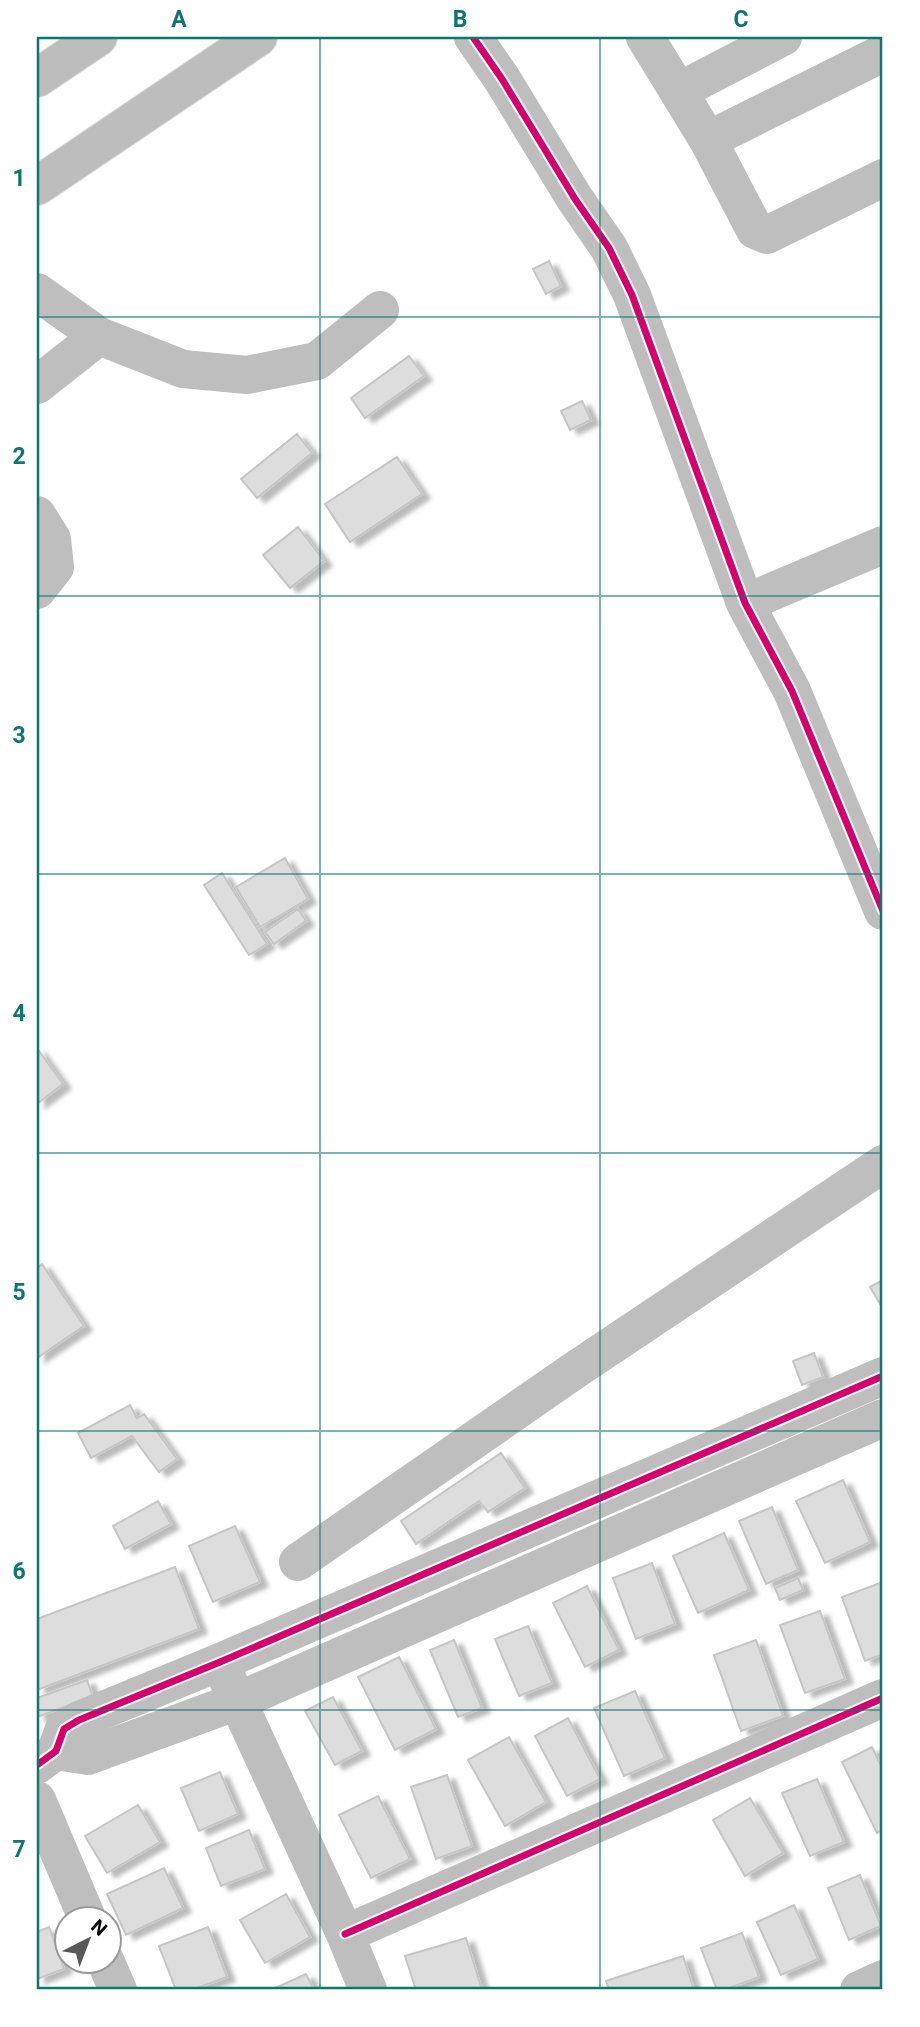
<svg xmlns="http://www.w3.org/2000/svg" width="920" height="2027" font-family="Roboto,sans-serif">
  <defs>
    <filter id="shadow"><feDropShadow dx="8" dy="4.5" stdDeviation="2" flood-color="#0004"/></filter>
  </defs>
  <rect width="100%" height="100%" fill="#fff"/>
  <!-- building -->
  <path fill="#ddd" stroke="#c5c5c5" stroke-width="2" filter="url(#shadow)" d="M549 261 561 286 546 294 533 269Z
    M409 356 424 376 365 418 351 398Z
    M582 401 591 420 570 430 561 411Z
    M297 434 312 453 257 498 241 479Z
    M397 457 422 494 350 542 325 504Z
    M298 527 324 561 290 588 263 555Z
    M285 858 308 899 260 927 236 887Z
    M222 873 267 944 249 955 204 885Z
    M298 909 306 921 274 944 265 932Z
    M37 1048 63 1084 37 1104Z
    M42 1264 84 1326 37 1358V1268Z
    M883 1280V1309L870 1287Z
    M814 1353 823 1377 802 1385 793 1361Z
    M130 1405 137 1418 144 1414 177 1459 159 1472 132 1436 91 1458 78 1433Z
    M501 1453 525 1488 488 1512 479 1501 416 1544 401 1521Z
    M843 1480 870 1542 825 1563 796 1501Z
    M158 1501 171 1524 125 1549 113 1526Z
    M772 1507 798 1570 766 1584 739 1521Z
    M235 1526 260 1582 213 1602 189 1546Z
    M724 1533 749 1590 698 1613 673 1556Z
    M652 1563 675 1624 636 1639 613 1578Z
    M175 1567 199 1629 37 1690V1619Z
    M798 1578 803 1590 780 1600 775 1588Z
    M883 1582V1654L865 1661 842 1597Z
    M587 1586 619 1650 585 1667 553 1603Z
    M820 1611 845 1679 805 1693 780 1625Z
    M528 1626 552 1683 519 1696 495 1639Z
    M454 1640 482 1708 458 1717 430 1650Z
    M756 1640 783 1716 741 1731 714 1655Z
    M399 1657 436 1729 395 1750 358 1677Z
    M87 1680 93 1697 37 1717V1698Z
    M635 1691 665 1758 624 1776 594 1708Z
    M333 1697 362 1751 335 1765 305 1711Z
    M568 1718 600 1779 567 1796 535 1736Z
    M509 1737 546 1802 505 1826 468 1760Z
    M872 1747 883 1770V1829L877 1833 842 1762Z
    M220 1772 238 1814 199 1831 181 1788Z
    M447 1775 472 1846 436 1859 411 1787Z
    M817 1779 844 1842 810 1856 782 1793Z
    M378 1796 410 1859 371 1878 339 1815Z
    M750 1798 783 1853 745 1876 713 1820Z
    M138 1805 160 1842 107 1873 85 1836Z
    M249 1830 265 1869 221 1886 206 1848Z
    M164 1868 183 1908 126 1935 107 1894Z
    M860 1875 881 1926 849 1940 828 1888Z
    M286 1894 310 1937 265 1963 240 1920Z
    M794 1905 818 1959 781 1975 757 1922Z
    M49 1927 64 1969 37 1979V1932Z
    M208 1927 227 1977 192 1990H176L159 1946Z
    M742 1933 759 1977 724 1990H717L701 1948Z
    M466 1938 482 1990H416L405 1956Z
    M683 1956 694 1990H609L606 1981Z
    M306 1974 314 1990H271Z"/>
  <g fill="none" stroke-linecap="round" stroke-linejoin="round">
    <!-- highway casing -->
    <g stroke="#dbdbdb" stroke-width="40">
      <path id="highway" d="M37 78 98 37
        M37 186 258 37"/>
    </g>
    <!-- minor -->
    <path stroke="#bebebe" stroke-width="38" d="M473 37 502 79 575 199 609 248 632 295 745 603 792 691 883 911
      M645 37 708 140 755 230 767 235 883 178
      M679 91 783 37
      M708 140 883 53
      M37 292 99 336 183 369 247 375 317 361 380 310
      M37 385 99 336
      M37 515 52 539 55 567 37 590
      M745 603 883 545
      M298 1562 575 1370 883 1164
      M226 1676 345 1934 368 1990
      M56 1751 88 1756 238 1701 883 1418
      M37 1765 56 1751 64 1729 79 1720 220 1662 883 1376
      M37 1800 87 1918
      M345 1934 883 1698
      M105 1960 118 1990
      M859 1990 883 1979"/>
    <!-- highway -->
    <use href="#highway" stroke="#bdbdbd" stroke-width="38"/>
    <!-- cycleway casing -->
    <g stroke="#fff" stroke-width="11">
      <path id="cycleway" d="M473 37 502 79 575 199 609 248 632 295 745 603 792 691 883 911
        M37 1765 56 1751 64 1729 79 1720 220 1662 883 1376
        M345 1934 883 1698"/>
    </g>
    <!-- cycleway -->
    <use href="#cycleway" stroke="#d6006c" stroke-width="7"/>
  </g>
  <!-- grid -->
  <path fill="none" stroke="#0f766e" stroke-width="2" stroke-opacity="0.55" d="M320 37V1990M600 37V1990M37 317H883M37 596H883M37 874H883M37 1153H883M37 1431H883M37 1710H883"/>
  <!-- border -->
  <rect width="920" height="2027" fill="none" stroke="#ffffff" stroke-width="77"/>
  <!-- north arrow -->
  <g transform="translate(88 1940) rotate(42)"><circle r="33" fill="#ffffff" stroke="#999999" stroke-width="2"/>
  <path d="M0-5L12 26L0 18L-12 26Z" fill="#595959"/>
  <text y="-10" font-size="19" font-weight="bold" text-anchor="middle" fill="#000000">N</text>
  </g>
  <rect x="38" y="38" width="843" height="1950" fill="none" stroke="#0f766e" stroke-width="2.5"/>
  <g font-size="23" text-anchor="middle" font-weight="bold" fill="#0f766e">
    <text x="179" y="27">A</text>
    <text x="460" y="27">B</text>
    <text x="741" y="27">C</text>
    <text x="19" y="186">1</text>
    <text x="19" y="464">2</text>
    <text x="19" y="743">3</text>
    <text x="19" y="1021">4</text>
    <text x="19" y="1300">5</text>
    <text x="19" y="1579">6</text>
    <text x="19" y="1857">7</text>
  </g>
</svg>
